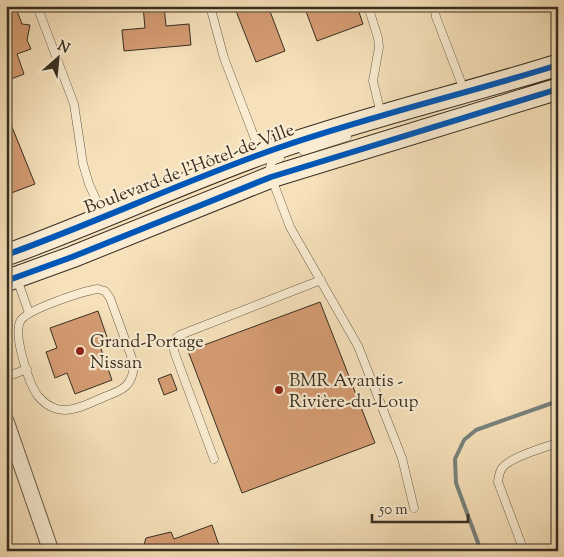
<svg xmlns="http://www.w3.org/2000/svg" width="564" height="557" font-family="'Sorts Mill Goudy',serif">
  <rect width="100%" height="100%" fill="#f6e1ba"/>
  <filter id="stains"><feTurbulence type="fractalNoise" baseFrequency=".004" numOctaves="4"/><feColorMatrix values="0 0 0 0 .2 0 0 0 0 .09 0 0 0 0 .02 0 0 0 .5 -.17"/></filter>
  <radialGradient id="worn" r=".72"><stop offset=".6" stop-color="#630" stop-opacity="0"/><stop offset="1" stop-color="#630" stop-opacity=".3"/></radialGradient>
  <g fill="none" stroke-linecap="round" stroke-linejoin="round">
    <!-- stream -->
    <path stroke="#78827e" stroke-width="4" d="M481 551 456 483 455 459 464 440 476 430 558 401"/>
  </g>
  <!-- building -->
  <path fill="#d59c73" stroke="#372e22" d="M13 6H15L22 24 30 25 27 40 31 49 17 54 24 74 6 81V8Z
    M143 6H164L166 26 189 24 191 45 124 51 122 30 145 28Z
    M234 6H268L285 51 256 62Z
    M304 6H357L363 24 317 41Z
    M6 112 35 184 6 195Z
    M320 302 375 443 242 493 188 351Z
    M98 311 108 340 99 343 112 380 75 394 67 373 55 378 46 352 57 348 50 328Z
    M171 374 177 390 164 395 158 379Z
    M212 525 221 551H142L146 538 171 532 174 539Z"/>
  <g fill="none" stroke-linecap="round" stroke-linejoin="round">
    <!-- lane casing -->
    <g stroke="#675b48" stroke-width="9">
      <path id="lane" d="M37 6 74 104 83 164 89 184 103 215
        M210 6 224 58 260 152
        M368 6 378 38 379 47 373 81 381 114
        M437 6 435 11 436 17 464 90
        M303 151 347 137
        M280 158 272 161 269 171 290 227 358 346 402 458 414 508
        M17 279 29 313
        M98 289 105 291 110 298 134 364C133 386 123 390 104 397 90 403 72 413 57 409 50 407 43 402 38 396 29 384 12 333 21 320 29 309 83 291 98 289Z
        M6 377 27 369
        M214 459 175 354C173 347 172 340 180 335L321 280
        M524 551 498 482C499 476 499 471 503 467 511 457 545 447 558 443"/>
    </g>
    <!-- street casing -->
    <g stroke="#675b48" stroke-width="17">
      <path id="street" d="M6 421 51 551"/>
    </g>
    <!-- secondary casing -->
    <g stroke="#372e22" stroke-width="23">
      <path id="secondary" d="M6 255C98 222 186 180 278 148 370 116 465 94 558 65
        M6 281 72 257 271 177 558 89"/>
    </g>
    <!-- lane -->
    <use href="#lane" stroke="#f9ecd2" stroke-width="8"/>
    <!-- street -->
    <use href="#street" stroke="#f9ecd2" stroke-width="15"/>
    <!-- secondary -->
    <use href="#secondary" stroke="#f9ecd2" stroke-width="21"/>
    <!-- cycleway casing -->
    <g stroke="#f9ecd2" stroke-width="9">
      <path id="cycleway" d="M6 255C98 222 186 180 278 148 370 116 465 94 558 65
        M6 281 72 257 271 177 558 89"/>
    </g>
    <!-- cycleway -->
    <use href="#cycleway" stroke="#0057b8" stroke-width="6"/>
  </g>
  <!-- markers -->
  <g fill="#8f2418" stroke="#f9ecd2" stroke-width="2">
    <circle cx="80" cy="351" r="5"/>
    <circle cx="279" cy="390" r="5"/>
  </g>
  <g text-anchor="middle" stroke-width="4.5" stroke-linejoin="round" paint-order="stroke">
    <!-- street labels -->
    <g font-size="18" fill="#372e22" stroke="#f9ecd2">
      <text transform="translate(189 168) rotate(-21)" y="6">Boulevard de l'Hôtel-de-Ville</text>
    </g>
    <!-- poi labels -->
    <g font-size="18" fill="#372e22" stroke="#f9ecd2" text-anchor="start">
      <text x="90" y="347">Grand-Portage<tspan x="90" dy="21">Nissan</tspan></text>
      <text x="289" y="386">BMR Avantis -<tspan x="289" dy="21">Rivière-du-Loup</tspan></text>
    </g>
  </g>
  <!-- margin -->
  <rect width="564" height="557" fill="none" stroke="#f6e1ba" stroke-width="25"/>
  <rect x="8" y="8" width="549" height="542" fill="none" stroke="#372e22" stroke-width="2.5"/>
  <rect x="12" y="12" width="539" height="532" fill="none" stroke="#372e22"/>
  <!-- north arrow -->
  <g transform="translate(58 58) rotate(27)" stroke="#f9ecd2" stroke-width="4" paint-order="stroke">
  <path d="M0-4L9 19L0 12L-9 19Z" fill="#372e22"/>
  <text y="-8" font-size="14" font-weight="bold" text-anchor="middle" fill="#372e22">N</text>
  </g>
  <!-- scale -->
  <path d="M372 514v8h96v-8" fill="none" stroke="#372e22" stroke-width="2.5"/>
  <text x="379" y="514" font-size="15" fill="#372e22" stroke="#f9ecd2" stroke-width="4" paint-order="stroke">50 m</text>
  <rect width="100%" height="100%" filter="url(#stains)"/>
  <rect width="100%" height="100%" fill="url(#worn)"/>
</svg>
